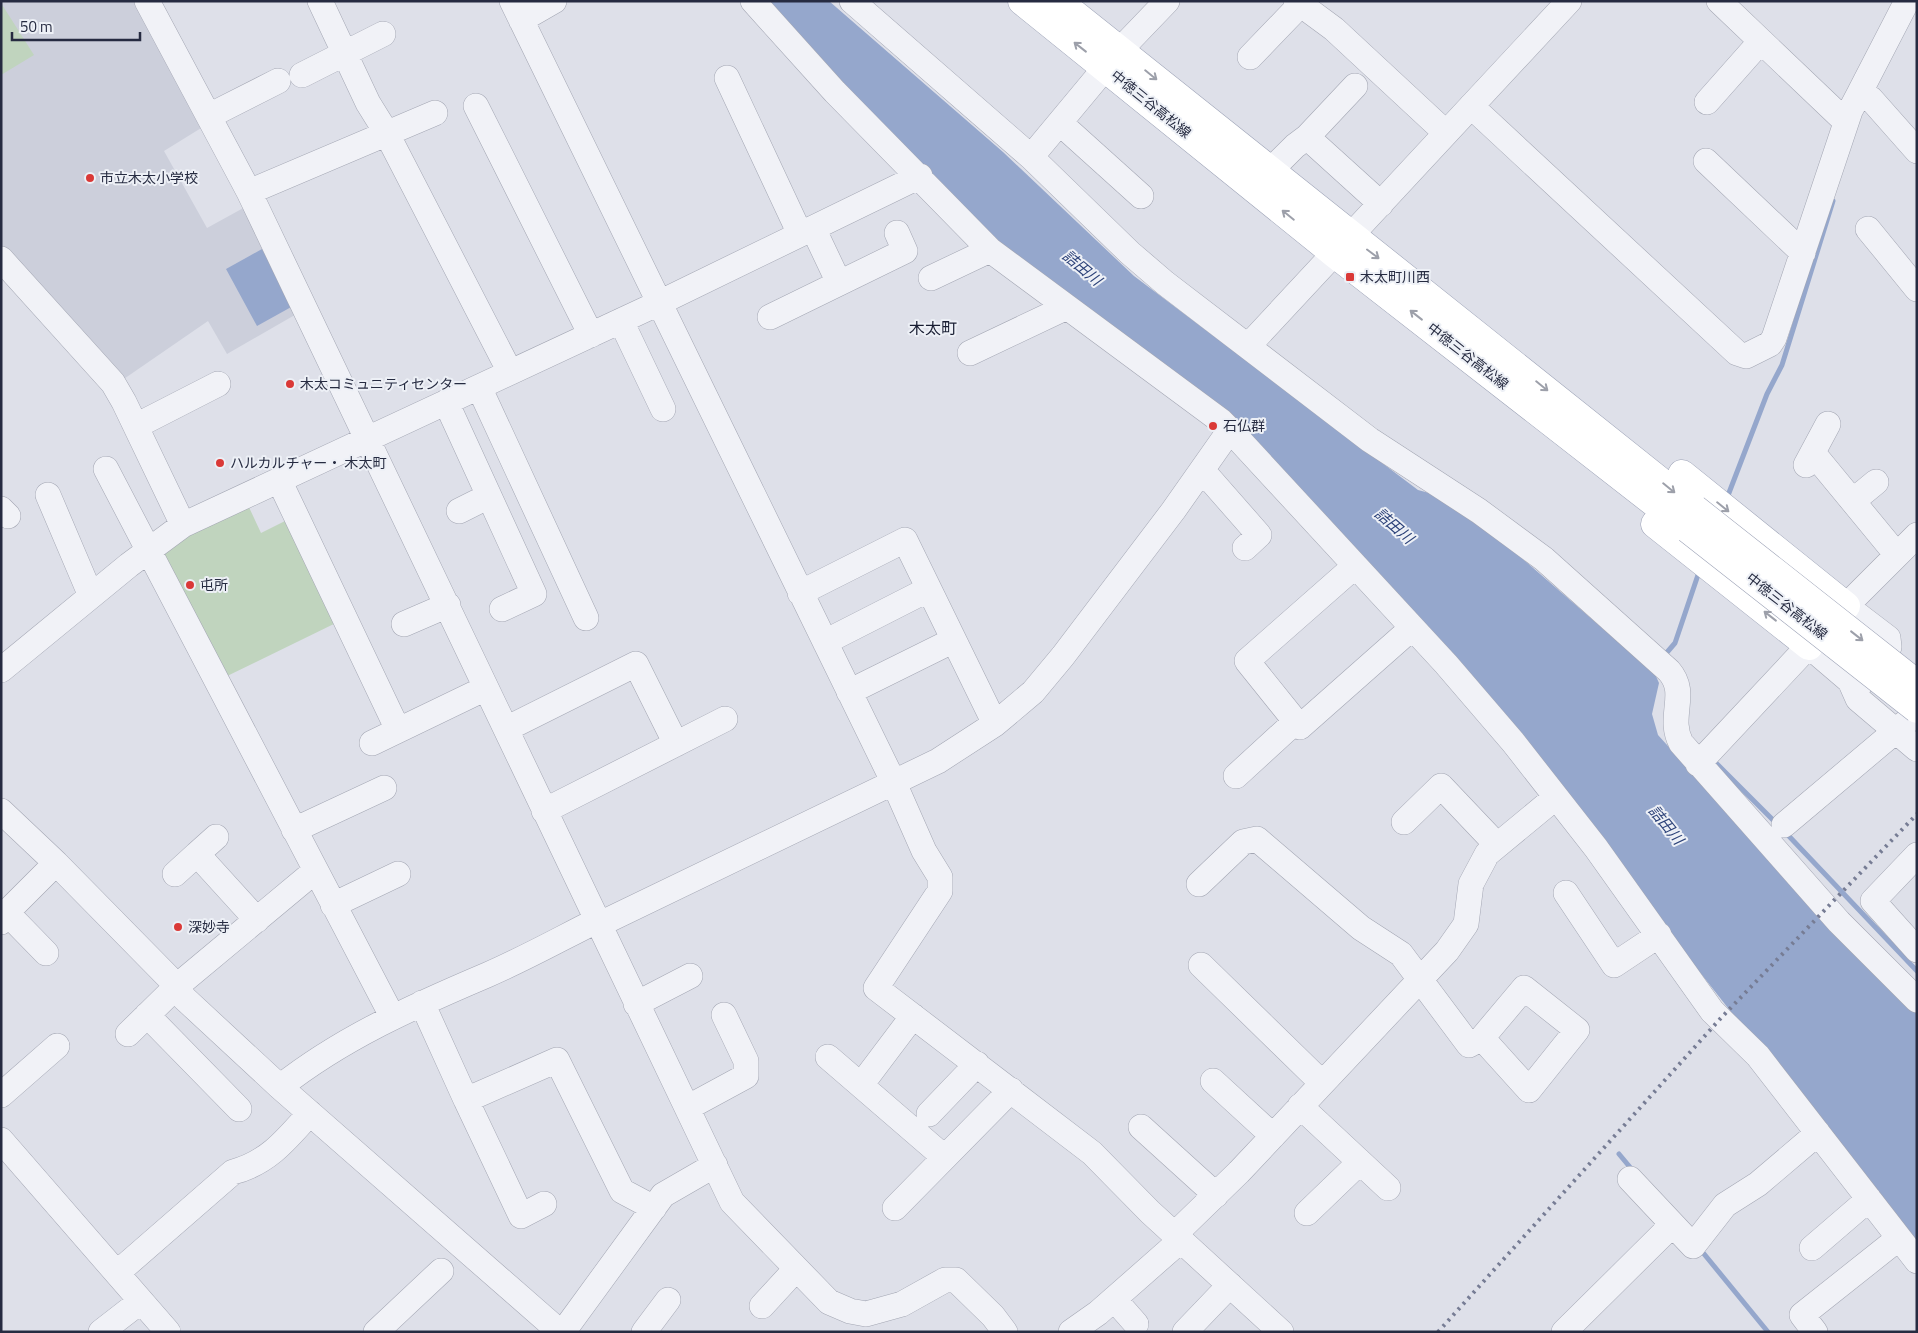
<svg xmlns="http://www.w3.org/2000/svg" width="1918" height="1333" font-family="'Titillium Web','Noto Sans JP',sans-serif">
  <rect width="100%" height="100%" fill="#dee0e9"/>
  <!-- built -->
  <path fill="#cccfdb" d="M1 1H139L206 125 164 151 207 228 247 206 300 312 227 354 208 321 118 383 1 246Z"/>
  <!-- green -->
  <path fill="#c0d4be" d="M1 3 34 55 1 75Z
    M247 503 261 533 293 517 342 620 221 679 157 551Z"/>
  <!-- water -->
  <path fill="#95a7cc" d="M759 1H829L1003 152 1134 276 1418 490 1455 500 1655 674 1659 683 1652 714 1658 735 1827 922 1917 1014V1248L1513 735 1225 418 994 245Z
    M262 249 293 306 257 326 226 269Z"/>
  <g fill="none" stroke-linecap="round" stroke-linejoin="round">
    <!-- stream -->
    <path stroke="#95a7cc" stroke-width="5" d="M1727 498 1767 394 1782 365 1833 201
      M1663 657 1675 643 1700 569
      M1713 760 1777 824
      M1785 832 1917 971
      M1619 1154 1634 1172
      M1700 1249 1768 1332"/>
    <!-- minor casing -->
    <g stroke="#a3a6b3" stroke-width="26">
      <path id="minor" d="M147 1 249 192 732 1202 829 1302 850 1311 866 1314 902 1304 945 1280H956L993 1316 1005 1332
        M320 1 368 103 386 132 510 372
        M512 1 894 783 924 851 940 877V891L876 988 1092 1153 1150 1212 1281 1332
        M753 1 835 92 990 250 1221 421 1230 430 1446 664 1513 742 1596 848 1712 1011 1758 1056 1917 1261
        M852 1 1031 157 1130 253 1165 283 1370 440 1479 511 1544 559 1669 671C1689 694 1667 716 1681 743L1839 922 1917 1000
        M1296 1 1334 29 1446 133
        M1719 1 1846 122
        M521 20 554 1
        M1250 57 1300 5
        M302 75 383 34
        M727 78 800 234
        M1860 92 1907 1
        M1707 102 1761 41
        M476 106 591 335
        M1471 106 1737 353 1746 356 1770 344 1774 338 1850 111 1860 92 1871 99 1917 151
        M209 116 278 81
        M1060 123 1141 196
        M1307 137 1381 204
        M1031 157 1120 50 1167 1
        M1706 161 1803 253
        M1270 171 1295 146 1307 137 1355 86
        M249 192 435 113
        M813 228 839 283
        M1868 229 1917 289
        M1 259 113 383 124 402 183 525
        M931 278 990 250
        M770 317 905 251 897 233
        M621 321 663 409
        M1249 345 1569 1
        M970 353 1067 307
        M479 387 586 618
        M446 402 534 594 502 609
        M136 426 218 384
        M1813 453 1897 555
        M1806 465 1828 424
        M106 469 392 1016
        M1202 470 1259 535 1245 548
        M279 480 398 730
        M48 495 91 596
        M1853 501 1876 482
        M1 509 8 516
        M459 511 489 496
        M1355 566 1247 661 1300 727 1412 628
        M800 593 905 540 995 724
        M404 624 448 605
        M825 642 929 589
        M1809 646 1850 681 1861 683 1889 647 1888 638 1846 606
        M1 670 129 565 183 525 659 303 920 176
        M1850 681 1858 699 1917 749
        M849 692 954 640
        M506 729 636 664 676 744
        M372 743 486 688
        M1698 764 1846 606 1917 535
        M1236 776 1296 721
        M1 811 56 863 177 986 184 998 280 1087 560 1332
        M544 811 725 719
        M1404 822 1441 786 1497 845
        M1784 825 1917 713
        M294 830 384 788
        M216 837 197 854 257 920
        M1917 855 1873 901 1917 950
        M175 874 197 854
        M1199 884 1243 842 1257 839 1361 928 1401 954 1469 1045 1482 1038 1529 1090 1577 1030 1524 988 1482 1038
        M1566 893 1614 965 1659 935
        M333 905 398 874
        M9 915V910L56 863
        M1 922 9 915 46 953
        M598 925 938 761 995 724 1033 692 1063 656 1173 511 1230 430
        M1201 965 1322 1083
        M422 1003 466 1100 557 1060 622 1191 654 1208
        M636 1004 690 976
        M147 1015 239 1109
        M128 1034 177 986 315 871
        M828 1057 944 1157
        M1213 1081 1273 1136
        M861 1085 913 1016
        M280 1087C342 1038 414 1006 487 975 524 959 560 939 596 921
        M1 1095 57 1046
        M466 1100 521 1216 544 1204
        M1300 1106 1388 1188
        M687 1108 746 1076V1061L724 1015
        M929 1114 977 1064
        M1141 1127 1216 1195
        M1 1140 168 1332
        M1630 1179 1693 1246 1725 1205 1758 1184 1818 1133
        M895 1208 1011 1090
        M1307 1213 1360 1162
        M1174 1235 1239 1172 1447 951 1466 924 1471 884 1487 854 1556 797
        M1812 1248 1869 1199
        M117 1273 233 1172C268 1163 287 1139 310 1113
        M1114 1299 1136 1324
        M762 1306 796 1269
        M101 1332 141 1301
        M376 1332 441 1271
        M563 1332 663 1195 715 1165
        M644 1332 668 1300
        M1071 1332 1098 1313 1181 1240
        M1185 1332 1230 1285
        M1564 1332 1672 1225
        M1815 1332 1802 1315 1899 1238"/>
    </g>
    <!-- major casing -->
    <g stroke="#9ca2b6" stroke-width="29">
      <path id="major" d="M1022 1 1335 254 1688 529
        M1058 1 1695 509
        M1682 474 1846 606
        M1655 524 1809 646"/>
    </g>
    <!-- minor -->
    <use href="#minor" stroke="#f1f2f7" stroke-width="25"/>
    <!-- major -->
    <use href="#major" stroke="#fff" stroke-width="28"/>
    <!-- rail -->
    <path stroke="#767c94" stroke-width="4" stroke-dasharray="2.5 5" stroke-linecap="butt" d="M1438 1332 1720 1019 1917 814"/>
    <!-- major-bridge casing -->
    <g stroke="#9ca2b6" stroke-width="29" stroke-linecap="butt">
      <path id="major-bridge" d="M1695 509 1917 684
        M1688 529 1917 709"/>
    </g>
    <!-- major-bridge -->
    <use href="#major-bridge" stroke="#fff" stroke-width="28"/>
  </g>
  <!-- one-way arrows -->
  <defs><path id="oneway-shaft" d="M-6 0H5M1.5-3L5.5 0L1.5 3" fill="none" stroke-width="1.6" stroke-linecap="round" stroke-linejoin="round" transform="scale(1.25)"/></defs>
  <g stroke="#9da0aa">
    <use href="#oneway-shaft" transform="translate(1080 47) rotate(-142)"/>
    <use href="#oneway-shaft" transform="translate(1151 75) rotate(39)"/>
    <use href="#oneway-shaft" transform="translate(1288 215) rotate(-141)"/>
    <use href="#oneway-shaft" transform="translate(1373 254) rotate(37)"/>
    <use href="#oneway-shaft" transform="translate(1416 315) rotate(-142)"/>
    <use href="#oneway-shaft" transform="translate(1542 386) rotate(39)"/>
    <use href="#oneway-shaft" transform="translate(1669 488) rotate(39)"/>
    <use href="#oneway-shaft" transform="translate(1723 507) rotate(39)"/>
    <use href="#oneway-shaft" transform="translate(1770 616) rotate(-142)"/>
    <use href="#oneway-shaft" transform="translate(1857 636) rotate(38)"/>
  </g>
  <!-- markers -->
  <g fill="#da3937" stroke="#edf0f6" stroke-width="2">
    <circle cx="90" cy="178" r="5"/>
    <rect x="1345" y="272" width="10" height="10" rx="2.5"/>
    <circle cx="290" cy="384" r="5"/>
    <circle cx="1213" cy="426" r="5"/>
    <circle cx="220" cy="463" r="5"/>
    <circle cx="190" cy="585" r="5"/>
    <circle cx="178" cy="927" r="5"/>
  </g>
  <g text-anchor="middle" stroke-width="4" stroke-linejoin="round" paint-order="stroke">
    <!-- street labels -->
    <g font-size="14" fill="#262b41" stroke="#edf0f6">
      <text transform="translate(1151 104) rotate(39)" y="5">中徳三谷高松線</text>
      <text transform="translate(1468 356) rotate(38)" y="5">中徳三谷高松線</text>
      <text transform="translate(1787 606) rotate(38)" y="5">中徳三谷高松線</text>
    </g>
    <!-- poi labels -->
    <g font-size="14" fill="#262b41" stroke="#edf0f6" text-anchor="start">
      <text x="100" y="183">市立木太小学校</text>
      <text x="1360" y="282">木太町川西</text>
      <text x="300" y="389">木太コミュニティセンター</text>
      <text x="1223" y="431">石仏群</text>
      <text x="230" y="468">ハルカルチャー・ 木太町</text>
      <text x="200" y="590">屯所</text>
      <text x="188" y="932">深妙寺</text>
    </g>
    <!-- water labels -->
    <g font-size="15" font-style="italic" fill="#2c4279" stroke="#edf0f6">
      <text transform="translate(1082 268) rotate(40)" y="5">詰田川</text>
      <text transform="translate(1394 526) rotate(41)" y="5">詰田川</text>
      <text transform="translate(1666 825) rotate(51)" y="5">詰田川</text>
    </g>
    <!-- quarter labels -->
    <g font-size="16" fill="#181d32" stroke="#edf0f6">
      <text x="933" y="334">木太町</text>
    </g>
  </g>
  <!-- border -->
  <rect width="1918" height="1333" fill="none" stroke="#262b41" stroke-width="5"/>
  <!-- scale -->
  <path d="M12 32v8h128v-8" fill="none" stroke="#262b41" stroke-width="2.5"/>
  <text x="20" y="32" font-size="15" fill="#262b41" stroke="#edf0f6" stroke-width="4" paint-order="stroke">50 m</text>
</svg>
